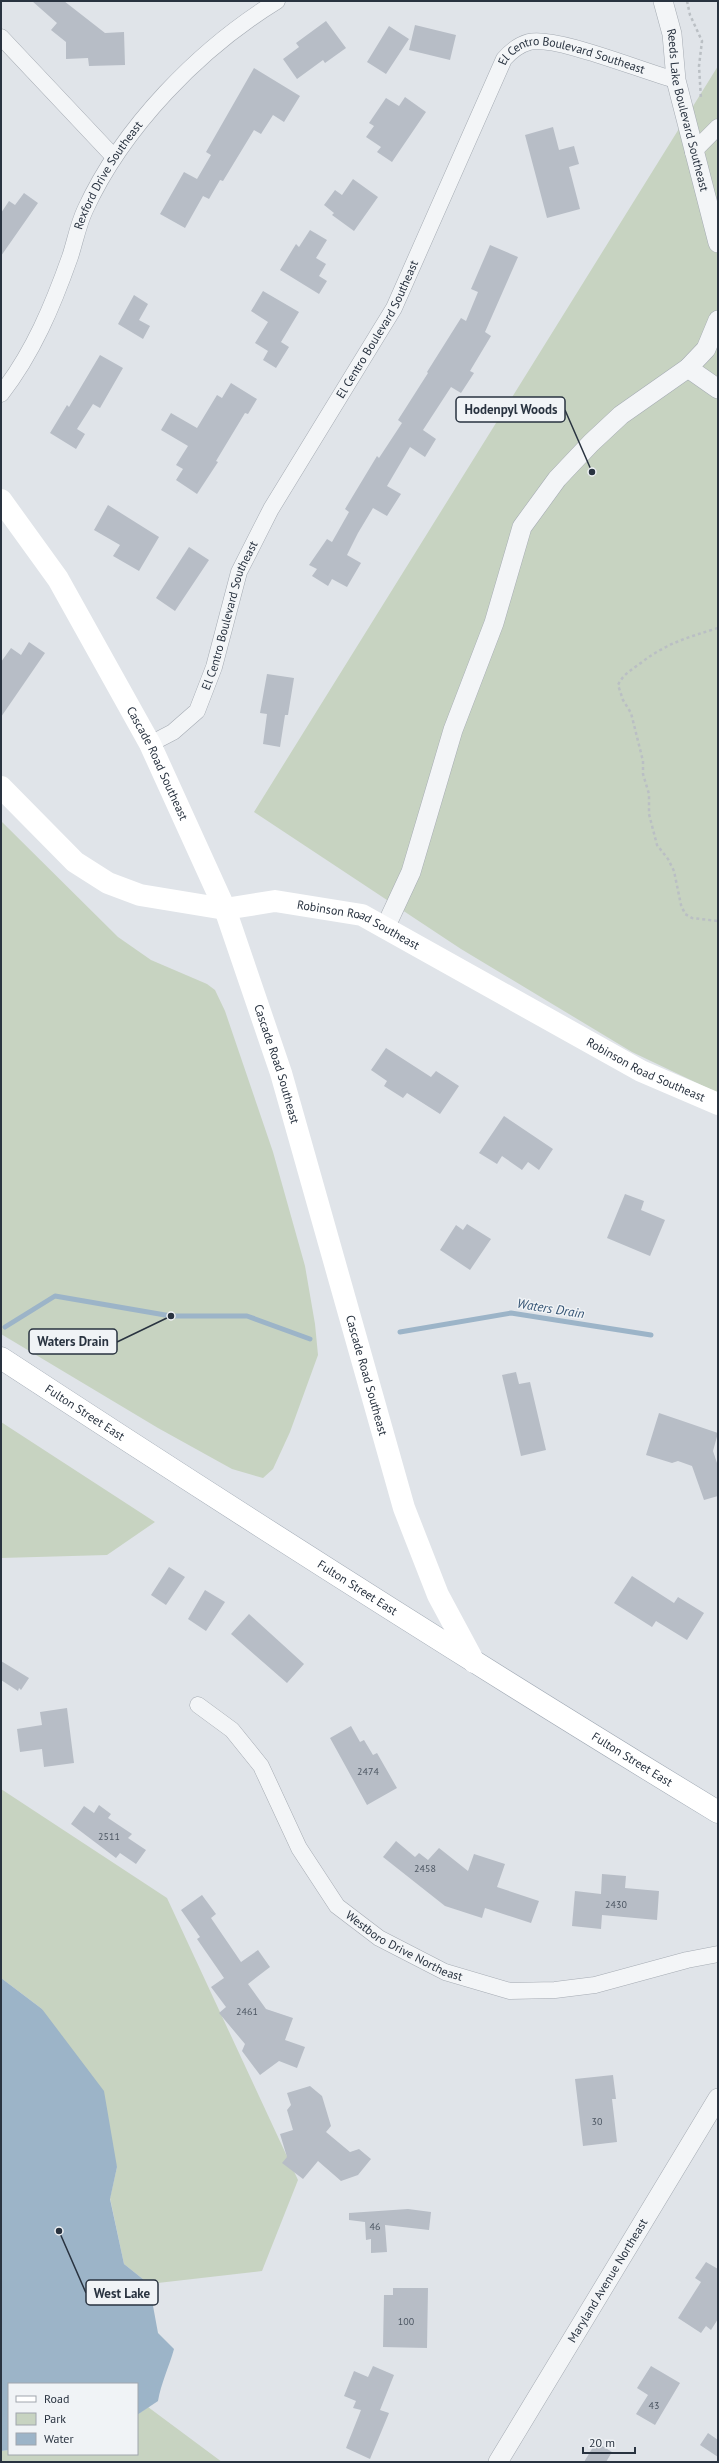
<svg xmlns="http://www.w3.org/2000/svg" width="719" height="2463" font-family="'PT Sans',sans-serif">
  <rect width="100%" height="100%" fill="#e0e4e9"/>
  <!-- green -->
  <path fill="#c7d3c1" d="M718 66V1093L632 1052 461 949 254 812Z
    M1 821 118 937 151 960 207 984 215 990 225 1011 273 1152 305 1266 315 1324 318 1355 290 1432 273 1469 263 1478 232 1469 158 1428 1 1334Z
    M1 1422 155 1522 107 1555 1 1558Z
    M1 1789 167 1898 298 2180 262 2271 149 2284 124 2264 110 2198 117 2167 42 2009 1 1978Z
    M148 2407 222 2462H1V2451L9 2450V2454H137V2415Z"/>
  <!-- water -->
  <path fill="#9cb4c8" d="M1 1978 42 2009 104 2091 117 2167 110 2199 124 2264 149 2284 158 2333 174 2349C169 2367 161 2383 158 2401L137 2415V2384H9V2450L1 2451Z"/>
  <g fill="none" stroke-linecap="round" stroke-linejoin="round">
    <!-- stream -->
    <path stroke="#9cb4c8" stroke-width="5" d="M5 1327 55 1296 171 1316H247L310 1339
      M400 1332 511 1313 651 1335"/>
  </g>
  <!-- building -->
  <path fill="#b7bdc6" d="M32 1H64L105 33 124 32 125 65 89 66 88 58 66 59V42L51 30 57 23Z
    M326 21 346 48 325 63 323 60 297 79 283 59 299 47 296 43Z
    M415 25 456 35 450 60 409 50Z
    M389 26 409 39 386 74 367 62Z
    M254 68 300 96 284 122 273 115 261 134 254 130 223 181 220 180 209 199 203 196 185 228 160 214 184 172 197 179 211 155 206 152Z
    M405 97 426 112 392 162 377 152 381 147 366 137 374 126 369 123 386 98 399 106Z
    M553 127 559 150 574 146 579 164 569 167 580 209 547 218 525 135Z
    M353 179 378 197 354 231 332 215 334 213 324 205 335 190 342 195Z
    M24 193 38 203 1 256V213L9 201 15 205Z
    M310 230 327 240 316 258 326 264 319 276 327 281 319 294 280 270 296 244 299 247Z
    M490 245 518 257 485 332 491 336 470 371 474 373 461 393 451 387 423 430 436 439 425 457 410 447 387 486 401 494 387 516 373 508 358 533 347 555 361 563 347 587 332 579 328 586 312 576 317 569 309 565 327 539 332 542 349 512 345 509 377 456 379 458 402 423 398 420 428 373 427 372 461 318 466 321 478 292 471 289Z
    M263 291 299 312 281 342 289 347 276 368 263 360 268 351 255 343 268 322 251 311Z
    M134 295 148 304 139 320 150 326 143 339 118 324Z
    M100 355 123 368 100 408 93 404 77 429 85 434 76 449 50 433 67 405 69 407Z
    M231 383 257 399 248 414 245 413 216 461 218 462 197 494 176 480 183 469 176 465 188 446 161 430 171 413 197 428 217 395 222 398Z
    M108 505 159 537 139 571 113 556 120 545 94 530Z
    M189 547 209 560 175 611 156 598Z
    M29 642 45 653 1 717V662L11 648 21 655Z
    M267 674 294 678 288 715H285L280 747 263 744 267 714 260 713Z
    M386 1048 431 1077 436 1071 459 1086 440 1114 407 1093 403 1098 384 1086 387 1081 371 1070Z
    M504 1116 553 1149 539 1170 528 1162 522 1170 502 1156 497 1164 479 1153Z
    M625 1194 644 1201 641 1210 665 1220 650 1256 607 1238Z
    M467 1224 491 1239 470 1270 440 1250 456 1225 463 1230Z
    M516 1372 519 1384 530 1382 546 1450 521 1456 502 1375Z
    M659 1413 718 1433 713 1451 718 1466V1496L704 1500 692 1466 678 1461 672 1463 646 1455Z
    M169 1567 185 1577 166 1605 151 1595Z
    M632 1576 674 1603 678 1597 704 1613 687 1640 656 1621 652 1627 614 1603Z
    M205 1590 225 1602 206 1631 188 1619Z
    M249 1614 304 1664 287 1683 231 1634Z
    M1 1661 29 1678 21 1690 19 1688 18 1691 1 1680Z
    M67 1708 74 1763 44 1767 42 1749 20 1752 17 1729 42 1725 40 1712Z
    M351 1726 360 1742 364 1740 373 1755 377 1753 397 1788 367 1805 330 1738Z
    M99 1805 111 1814 108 1818 132 1834 128 1838 146 1850 136 1864 120 1853 116 1858 71 1824 84 1806 94 1813Z
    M396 1841 415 1857 419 1853 428 1860 439 1848 468 1871 474 1854 505 1864 497 1887 539 1901 531 1923 485 1908 482 1918 445 1906 383 1857Z
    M602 1874 626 1876 625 1888 659 1891 657 1920 602 1915 601 1929 572 1926 575 1891 601 1894Z
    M202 1895 216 1914 211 1918 241 1962 258 1950 270 1967 248 1984 266 2009 293 2018 285 2040 305 2047 297 2068 279 2061 260 2075 242 2051 245 2044 219 2013 226 2007 211 1987 224 1978 197 1939 200 1937 181 1910Z
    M613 2075 616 2099H612L617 2142 583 2146 575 2079Z
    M310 2086 322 2096 331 2126 326 2132 350 2152 359 2149 371 2159 358 2175 341 2181 318 2161 303 2179 282 2163 287 2157 280 2134 293 2130 287 2110 291 2105 287 2093Z
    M408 2209 431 2212 429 2230 385 2225 387 2252 371 2253V2239L366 2240 365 2222 349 2220V2213Z
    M706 2262 718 2269V2319L711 2330 706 2326 701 2333 678 2318 701 2282 695 2278Z
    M393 2288H428L427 2348 383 2347 384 2295H393Z
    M373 2366 394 2375 380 2410 389 2413 370 2459 346 2448 361 2410 353 2408 356 2401 344 2396 354 2371 368 2377Z
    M651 2366 680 2383 655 2425 636 2414 648 2395 637 2388Z
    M708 2433 718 2440V2457L700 2445Z
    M596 2442 612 2452 606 2462H584Z"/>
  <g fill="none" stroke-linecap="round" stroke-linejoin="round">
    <!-- minor casing -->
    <g stroke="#a5abb3" stroke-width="17">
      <g id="minor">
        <path d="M1 37 114 157"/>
        <path d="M693 152 718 127"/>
        <path id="s1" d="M1 394C33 353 53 305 70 257 75 242 78 225 85 210 123 127 199 49 277 1"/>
        <path id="s2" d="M150 744 173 732 197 711 214 667 239 572 271 509 394 308 504 59C511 51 518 45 529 42 555 35 644 72 676 80"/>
        <path id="s3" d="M198 1705 232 1730 261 1766 299 1848 337 1906 379 1938 445 1972 510 1991 555 1990 595 1985 687 1960 718 1954"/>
      </g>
    </g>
    <!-- tertiary casing -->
    <g stroke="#a5abb3" stroke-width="20">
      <g id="tertiary">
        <path id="s4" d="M663 1 672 34 676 80 718 243"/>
        <path d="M688 368 718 389"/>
        <path d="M385 928 411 872 453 730 494 623 522 527 557 479 591 443 621 415 688 368 706 349 718 320"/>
        <path id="s5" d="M498 2462 718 2098"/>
      </g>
    </g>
    <!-- primary casing -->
    <g stroke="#a0a9b4" stroke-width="23">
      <g id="primary">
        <path id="s8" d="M1 1358C238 1513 476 1665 718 1812"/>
      </g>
    </g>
    <!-- path -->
    <path stroke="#babfc4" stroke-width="2.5" stroke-dasharray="3 3" stroke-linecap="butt" d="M687 1 690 15 702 41 699 66 701 99
      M718 628C689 637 667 643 642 662 633 669 623 674 618 685L623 700 631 713 643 761V774L649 794V814L657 845 668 859 674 871 681 905 685 914 692 918 718 921"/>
    <!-- minor -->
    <use href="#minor" stroke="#f3f5f7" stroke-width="16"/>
    <!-- tertiary -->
    <use href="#tertiary" stroke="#f3f5f7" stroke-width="19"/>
    <!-- secondary -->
    <g stroke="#fff" stroke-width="22">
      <path id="s6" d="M1 500 58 579 150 744 225 909 281 1073 404 1508 438 1595 474 1662"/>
      <path id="s7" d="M1 787 75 862 108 883 140 895 225 909 275 901 362 915 641 1071 718 1104"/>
    </g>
    <!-- primary -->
    <use href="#primary" stroke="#fff" stroke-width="22"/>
  </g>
  <g text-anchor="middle" stroke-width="3" stroke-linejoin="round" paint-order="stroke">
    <!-- number labels -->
    <g font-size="10" fill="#4c5662">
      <text x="368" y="1775">2474</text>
      <text x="109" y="1840">2511</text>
      <text x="425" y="1872">2458</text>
      <text x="616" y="1908">2430</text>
      <text x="247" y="2015">2461</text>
      <text x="597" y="2125">30</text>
      <text x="375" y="2230">46</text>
      <text x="406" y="2325">100</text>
      <text x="654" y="2409">43</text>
    </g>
    <!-- street labels -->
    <g font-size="12" fill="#293340" stroke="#f0f3f6">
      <text dy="4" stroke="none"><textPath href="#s2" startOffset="854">El Centro Boulevard Southeast</textPath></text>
      <text dy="4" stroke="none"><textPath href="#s4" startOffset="112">Reeds Lake Boulevard Southeast</textPath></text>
      <text dy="4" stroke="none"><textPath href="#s1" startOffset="245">Rexford Drive Southeast</textPath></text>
      <text dy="4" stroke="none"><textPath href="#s2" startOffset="483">El Centro Boulevard Southeast</textPath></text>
      <text dy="4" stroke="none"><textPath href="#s2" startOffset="159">El Centro Boulevard Southeast</textPath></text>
      <text dy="4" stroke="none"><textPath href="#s6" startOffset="307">Cascade Road Southeast</textPath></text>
      <text dy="4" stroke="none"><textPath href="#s7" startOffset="403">Robinson Road Southeast</textPath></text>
      <text dy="4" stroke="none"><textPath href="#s6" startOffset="631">Cascade Road Southeast</textPath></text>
      <text dy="4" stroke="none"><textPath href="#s7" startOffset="727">Robinson Road Southeast</textPath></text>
      <text dy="4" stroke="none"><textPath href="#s6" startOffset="955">Cascade Road Southeast</textPath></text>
      <text dy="4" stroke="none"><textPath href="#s8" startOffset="100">Fulton Street East</textPath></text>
      <text dy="4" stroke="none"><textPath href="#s8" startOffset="424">Fulton Street East</textPath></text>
      <text dy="4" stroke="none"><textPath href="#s8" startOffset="748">Fulton Street East</textPath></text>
      <text dy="4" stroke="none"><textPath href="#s3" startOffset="327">Westboro Drive Northeast</textPath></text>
      <text dy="4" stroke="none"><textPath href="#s5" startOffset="212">Maryland Avenue Northeast</textPath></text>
    </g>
    <!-- water labels -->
    <g font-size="13" font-style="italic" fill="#345373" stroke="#f0f3f6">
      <text transform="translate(551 1308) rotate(9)" y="5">Waters Drain</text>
    </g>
  </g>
  <!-- callouts -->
  <path fill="none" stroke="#293340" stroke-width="1.5" d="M592 472L565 410M171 1316L117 1342M59 2231L86 2293"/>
  <g fill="#293340" stroke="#f0f3f6" stroke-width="1.5">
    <circle cx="592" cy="472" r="4"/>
    <circle cx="171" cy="1316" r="4"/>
    <circle cx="59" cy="2231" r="4"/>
  </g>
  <g fill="#f0f3f6" stroke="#293340" stroke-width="1.5">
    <rect x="456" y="397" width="109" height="25" rx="4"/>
    <rect x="29" y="1329" width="88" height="25" rx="4"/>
    <rect x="86" y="2280" width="72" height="25" rx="4"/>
  </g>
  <g font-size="13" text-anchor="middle" font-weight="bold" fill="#293340">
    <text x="511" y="414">Hodenpyl Woods</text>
    <text x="73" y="1346">Waters Drain</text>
    <text x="122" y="2298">West Lake</text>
  </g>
  <!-- border -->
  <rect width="719" height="2463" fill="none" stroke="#293340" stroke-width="4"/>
  <!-- legend -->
  <rect x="8" y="2383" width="130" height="72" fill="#f0f3f6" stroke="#a0a6ad"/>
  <rect x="16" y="2396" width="20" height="6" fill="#ffffff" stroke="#a0a6ad"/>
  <text x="44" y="2403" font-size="12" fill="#293340">Road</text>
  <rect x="16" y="2413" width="20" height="12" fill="#c7d3c1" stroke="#a0a6ad"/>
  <text x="44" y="2423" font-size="12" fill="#293340">Park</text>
  <rect x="16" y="2433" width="20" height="12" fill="#9cb4c8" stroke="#a0a6ad"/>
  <text x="44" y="2443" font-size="12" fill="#293340">Water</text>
  <!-- scale -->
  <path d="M583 2447v6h52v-6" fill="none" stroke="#293340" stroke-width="2"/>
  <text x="589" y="2447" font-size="12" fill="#293340" stroke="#f0f3f6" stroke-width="3" paint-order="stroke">20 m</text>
</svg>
